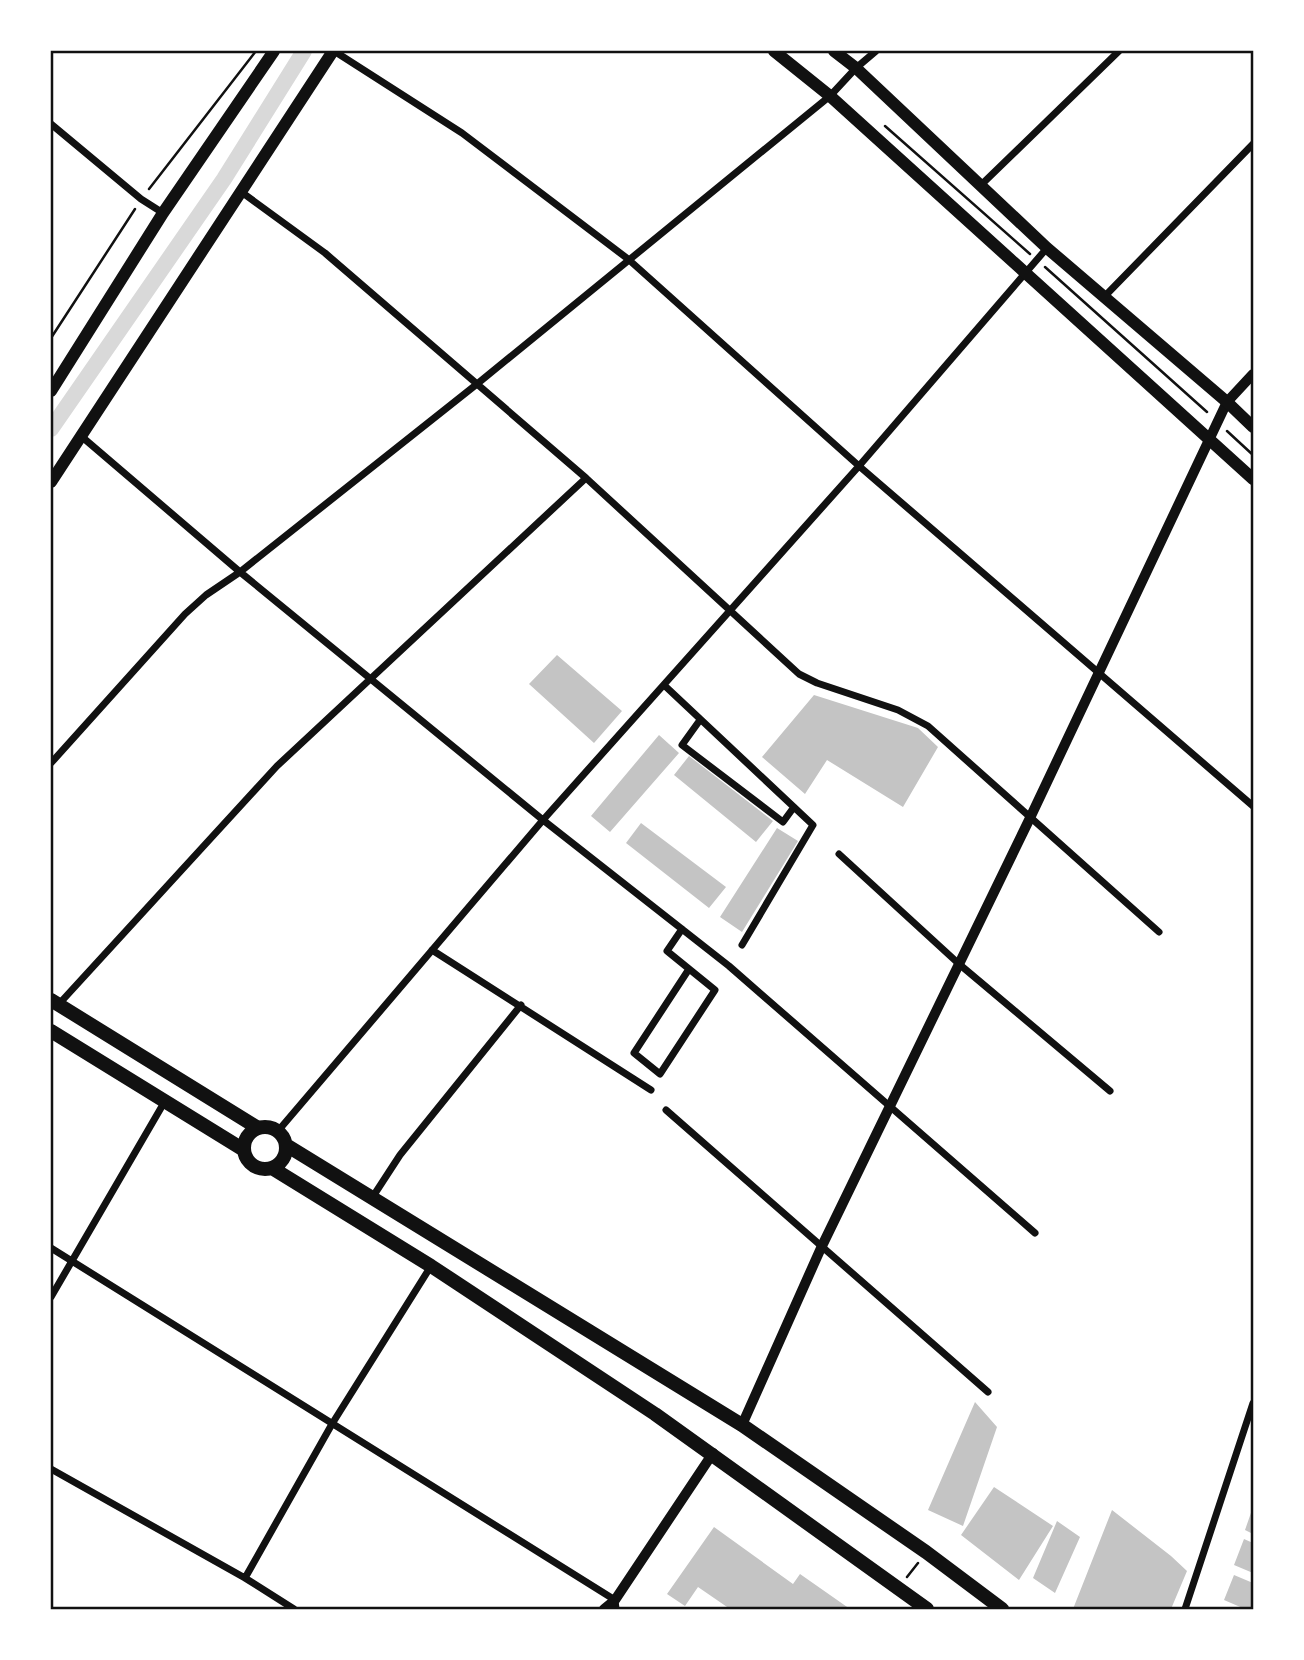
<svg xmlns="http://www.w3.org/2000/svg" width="1304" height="1660" font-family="'PT Serif',serif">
  <rect width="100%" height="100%" fill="#fff"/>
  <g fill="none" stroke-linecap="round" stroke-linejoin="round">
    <!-- canal -->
    <path stroke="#d9d9d9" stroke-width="16" d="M51 429 224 179 304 51"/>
  </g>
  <!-- building -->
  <path fill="#c4c4c4" d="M557 655 622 711 594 743 529 684Z
    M814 695 918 728 938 747 903 807 827 760 805 794 762 757Z
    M659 735 679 753 610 832 591 816Z
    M689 756 773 821 756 842 674 775Z
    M641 823 726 887 709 908 626 843Z
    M777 828 798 841 742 932 720 917Z
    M975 1402 997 1427 963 1526 928 1510Z
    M994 1487 1053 1526 1019 1580 961 1535Z
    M1253 1507V1534L1245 1530Z
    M1112 1510 1171 1556 1187 1571 1171 1609H1073Z
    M1057 1521 1080 1537 1055 1593 1033 1578Z
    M714 1527 793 1584 800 1574 850 1609H730L698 1587 685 1606 667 1594Z
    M1244 1539 1253 1543V1573L1234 1565Z
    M1234 1575 1253 1583V1609H1245L1224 1600Z"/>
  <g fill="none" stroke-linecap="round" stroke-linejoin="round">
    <!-- path -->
    <path stroke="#111" stroke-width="2.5" d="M885 126 1030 254
      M149 189 256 51
      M1045 267 1207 412
      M51 338 135 209
      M1227 431 1253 455
      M907 1577 918 1563"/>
    <!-- minor -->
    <path stroke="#111" stroke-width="7" d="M334 51 462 133 628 259 859 466 1253 806
      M51 124 141 199 163 213
      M981 185 1119 51
      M240 191 325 253 586 478 799 674 817 683 898 710 928 726 1159 932
      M1105 296 1253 144
      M81 436 240 572 543 820 729 966 1035 1233
      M664 685 813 825 742 945
      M700 720 682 745 783 822 794 807
      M51 763 185 614 206 595 240 572 477 384 830 96 856 68 876 51
      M839 854 959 964 1110 1091
      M682 929 667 951 715 990 660 1074 634 1053 689 969
      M432 950 651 1090
      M59 1004 277 766 586 478
      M666 1110 988 1392
      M278 1131 543 820 859 466 1047 248
      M372 1198 400 1155 521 1005
      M51 1248 615 1600 616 1609
      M51 1297 165 1101
      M51 1469 245 1578 294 1609
      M245 1578 332 1424 431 1266
      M1185 1609 1253 1403"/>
    <!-- tertiary -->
    <path stroke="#111" stroke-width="10" d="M742 1425 821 1248 1030 818 1227 402 1253 374
      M604 1609 615 1600 713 1453"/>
    <!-- secondary -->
    <path stroke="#111" stroke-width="12" d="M774 51 830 96 1253 479
      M834 51 856 68 1047 248 1227 402 1253 427
      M51 391 163 213 274 51
      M51 482 333 51"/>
    <!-- primary -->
    <path stroke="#111" stroke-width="14" d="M51 1000 258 1128
      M51 1031 244 1150
      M244 1148a21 21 0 1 1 42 0a21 21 0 1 1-42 0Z
      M286 1145 742 1425 926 1552 1002 1609
      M272 1168 431 1266 655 1414 927 1609"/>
  </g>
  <!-- border -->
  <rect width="1304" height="1660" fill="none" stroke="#ffffff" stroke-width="105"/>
  <rect x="52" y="52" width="1200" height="1556" fill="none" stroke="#111" stroke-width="2.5"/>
</svg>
